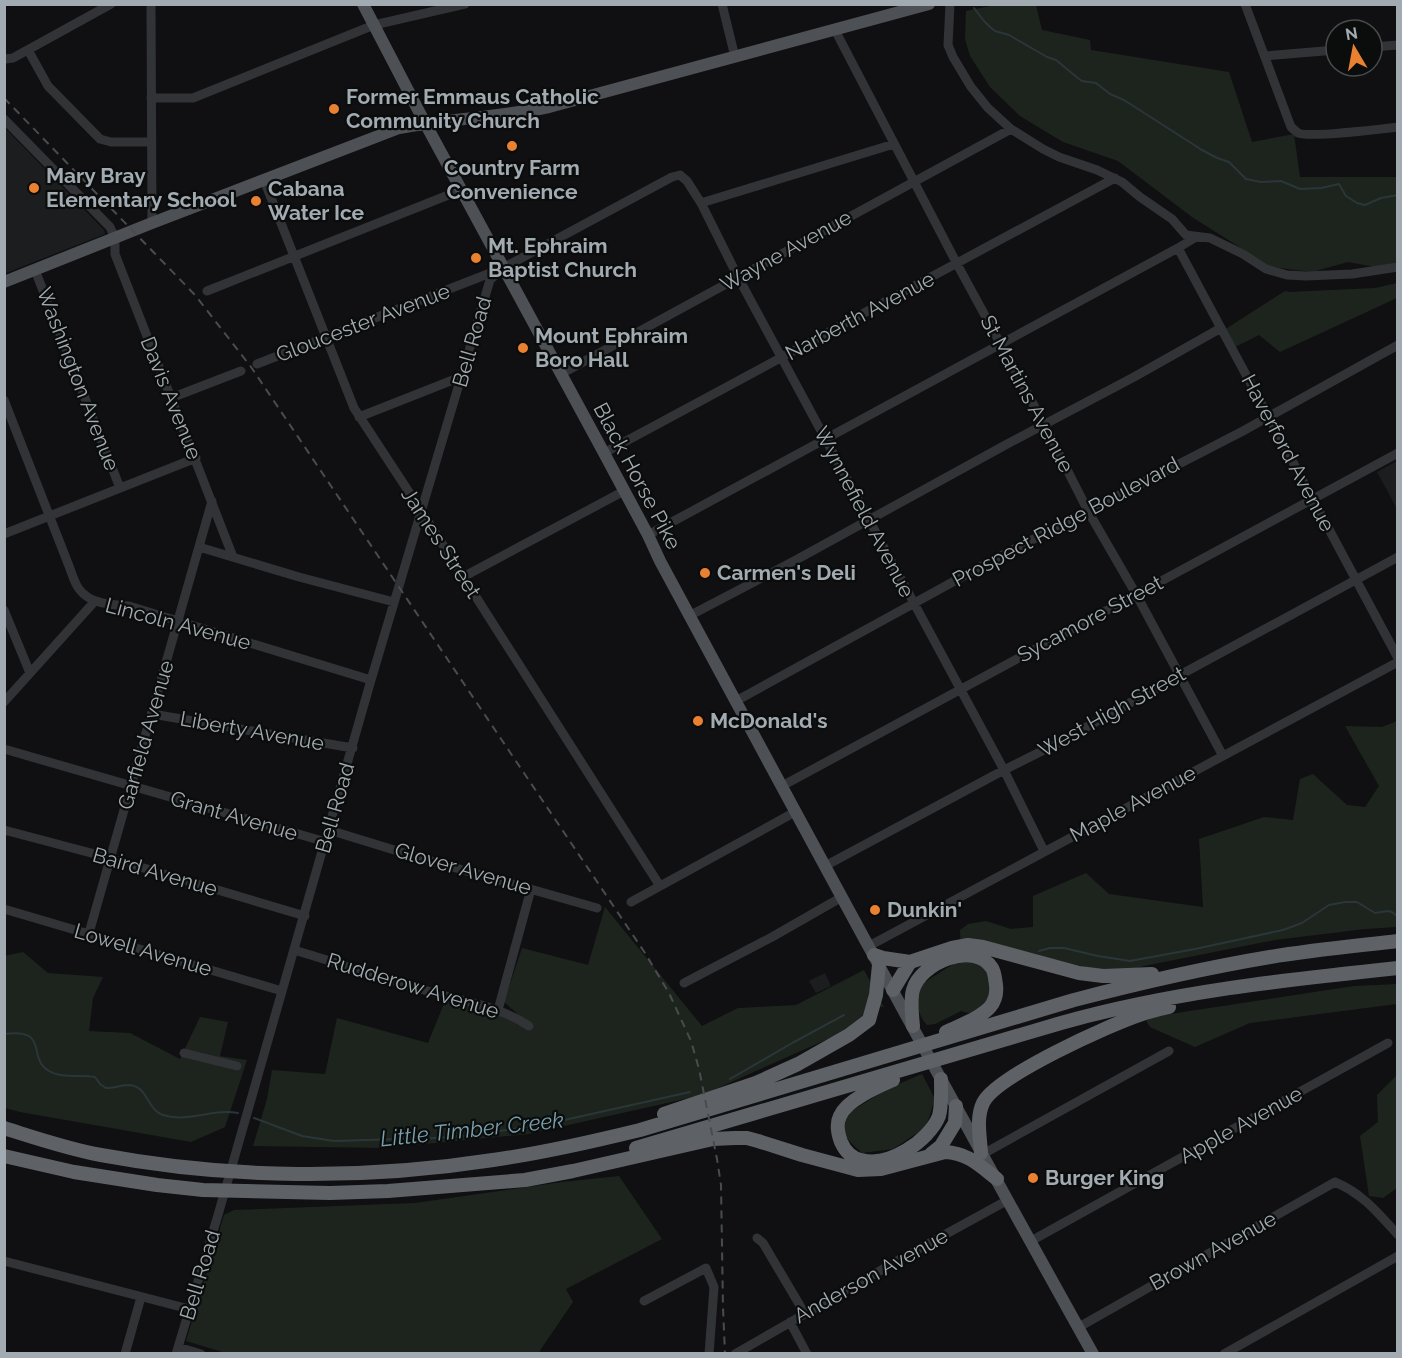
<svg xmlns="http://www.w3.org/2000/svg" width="1402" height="1358" font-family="Raleway,sans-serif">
  <rect width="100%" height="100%" fill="#101012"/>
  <!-- built -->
  <path fill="#1c1d1e" d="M6 129 104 230 105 234 6 273 4 269V130Z
    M1397 461V509L1377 472Z
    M825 973 831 986 816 993 809 981Z"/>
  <!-- green -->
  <path fill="#1d241d" d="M995 5H1036L1042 30 1090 40 1091 50 1229 72 1252 142 1294 134 1300 177H1397V271L1348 262 1312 272 1271 267 1192 217 1118 161 1063 142 1020 116 990 87 970 56 965 39 966 11Z
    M1397 283V298L1280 352 1259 335 1231 349 1221 332 1285 291 1289 292 1375 288Z
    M1397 721V927L1365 929 1275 940 1144 966 1115 974 1004 947 976 962 991 973 995 991 973 1014 961 1011 935 1024 927 1025C915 1011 917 1001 922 984L961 959 960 930 968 924 986 921 1011 929 1033 927V896L1086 873 1109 894 1203 907 1199 839 1264 817 1293 820 1300 779 1313 774 1347 805 1365 807 1379 786 1345 726 1382 727Z
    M605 907 702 1026 738 1008 796 1005 864 970 884 1007 873 1006 857 1026 711 1091 694 1097 528 1134 382 1148 253 1146 267 1099 272 1070 325 1074 337 1018 428 1043 445 1001 522 1018 504 1002 522 948 588 965Z
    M23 952 48 973 103 977 93 998 89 1031 130 1033 180 1059 200 1017 228 1022 220 1056 247 1060 225 1127 191 1142 20 1112 5 1108 4 956Z
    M1397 984V1004L1250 1023 1195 1047 1150 1027 1145 1019 1157 1016 1354 986Z
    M922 1074 935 1099 926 1127 893 1149 862 1153 843 1135 847 1114 887 1089Z
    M1397 1075V1188L1383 1198 1369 1196 1360 1136 1378 1122 1377 1095Z
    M619 1176 662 1239 566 1289 573 1302 541 1349 539 1353 229 1354 186 1341 224 1215 234 1210 415 1203 562 1182Z"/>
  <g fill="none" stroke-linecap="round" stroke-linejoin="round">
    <!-- stream -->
    <path stroke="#2a3639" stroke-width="2" d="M974 8 984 21 990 27 995 31 1009 35 1047 57 1056 60 1079 79 1082 81 1096 83 1110 94 1124 100 1202 150 1217 158 1229 162 1246 179 1261 182 1281 181 1300 189 1321 188 1339 184 1346 196 1357 203 1365 205 1381 198 1398 195
      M1039 951 1050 948H1064L1098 956 1130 961 1195 949 1283 930 1302 923 1329 905 1345 902H1357L1375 913 1388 911 1392 912 1397 916
      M4 1034C51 1028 26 1058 49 1071 62 1079 80 1074 95 1077L100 1084 106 1088C114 1088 122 1085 129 1085 148 1086 147 1110 163 1115 187 1123 214 1108 238 1113
      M730 1079 794 1042 844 1015
      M254 1118 302 1136 334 1141 434 1138 463 1136 542 1125 690 1092"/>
    <!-- minor -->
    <path stroke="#313336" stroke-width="9" d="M151 4 152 223
      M722 4 735 57
      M950 4 948 45 953 57 971 87 988 108 1011 129 1043 149 1059 157 1097 170 1122 182 1140 197 1172 219 1186 235 1210 238 1243 254 1266 269 1287 275 1306 276 1352 274 1398 267
      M1245 4 1291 127C1292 128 1297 132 1298 133 1309 138 1381 129 1398 127
      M835 30 957 264 1044 424 1088 511 1136 594 1223 756
      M1372 47 1398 45
      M28 50 48 86 100 139 111 142H151
      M1265 56 1336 50
      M4 58 6 59 13 58 111 4
      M151 98H193L374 25 465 4
      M4 119 110 227 115 238V254L233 557
      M264 180 354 408 422 512 660 886
      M701 203 894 144
      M1178 248 1398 658
      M35 270 120 488
      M207 291 461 190
      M257 364 503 268 672 177 680 175 687 181 701 203 738 277 1004 770 1044 851
      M561 374 1011 129
      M171 398 241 371
      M4 400 69 566C72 574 74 582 79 589 90 604 111 605 129 606L371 680
      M359 417 463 376
      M604 453 1115 178
      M4 534 196 458
      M648 535 1178 248 1196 237
      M199 547 299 577 394 602
      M463 577 624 491
      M4 610 30 673
      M689 616 794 561 1009 443 1134 377 1221 328
      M736 701 991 561 1243 431 1398 345
      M4 702 95 601
      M152 714 353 748
      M4 749 326 842
      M782 786 1398 453
      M4 830 110 858 305 916
      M329 830 417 857 597 908
      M825 866 1004 770 1056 744 1180 675 1398 557
      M631 902 795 812
      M4 909 282 991
      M89 933 212 501
      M869 946 1398 662
      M294 950C341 964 388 980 435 993 467 1002 501 1007 529 1026
      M684 983 772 937 842 897
      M498 1010 531 889
      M184 1053 237 1066
      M983 1154 1169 1051
      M757 1238 763 1243 805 1314
      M1031 1241 1388 1043
      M4 1261 189 1309
      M644 1301 706 1268 714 1287 709 1354
      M790 1322 807 1354
      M1079 1327 1335 1182C1363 1194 1378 1213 1398 1235
      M178 1347 201 1354
      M125 1354 141 1297
      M176 1354 218 1215 371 680 490 280 499 272
      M735 1354 904 1257 1008 1200
      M1224 1354 1398 1256"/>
    <!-- major -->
    <path stroke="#4d5155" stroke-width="12" d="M363 4 425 123 604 453 648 535 660 561C803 826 946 1091 1093 1354
      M4 282 152 223 399 128C449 119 500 117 549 107L929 4"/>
    <!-- highway -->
    <path stroke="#5e6267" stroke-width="14" d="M874 955 883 958 910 962 952 948 968 945 983 947 1079 973 1103 976 1152 974
      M893 990 910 962
      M913 1026C912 1015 910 1001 913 990 920 963 974 940 992 968 995 973 995 979 996 985 997 993 995 1001 990 1007 979 1019 960 1025 946 1032
      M893 1080C877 1087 847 1100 840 1116 836 1124 838 1134 841 1142 845 1151 852 1158 861 1160 888 1168 929 1141 939 1116 942 1105 941 1091 941 1079
      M664 1114 756 1083 798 1064 849 1035 869 1020 876 995 879 965
      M4 1128C36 1138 68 1149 101 1155 229 1179 364 1180 493 1160 543 1153 591 1142 640 1130L1074 1000C1139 983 1204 968 1270 957 1312 950 1355 946 1398 941
      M636 1148 1061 1023C1170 992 1284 980 1398 968
      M981 1153C980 1136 976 1118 983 1103 996 1076 1111 1024 1142 1014 1151 1011 1160 1009 1169 1007
      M931 1154 941 1146 955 1123 956 1106
      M4 1156 74 1172 157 1185 203 1190 330 1193 388 1191 525 1180 573 1171 713 1139 735 1138H747L758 1141 802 1155 858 1170 881 1169 945 1152C968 1153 980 1166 997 1179"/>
    <!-- rail -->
    <path stroke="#484c4f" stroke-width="2" stroke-dasharray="8 6" stroke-linecap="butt" d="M4 98 195 295 251 367 645 953 669 993 691 1041 699 1069 717 1159 721 1185 723 1308 725 1354"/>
  </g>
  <!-- markers -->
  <g fill="#ea8130" stroke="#0b0c0c" stroke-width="2">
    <circle cx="334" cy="109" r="6"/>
    <circle cx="512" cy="146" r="6"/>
    <circle cx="34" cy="188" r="6"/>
    <circle cx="256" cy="201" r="6"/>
    <circle cx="476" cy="258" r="6"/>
    <circle cx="523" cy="348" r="6"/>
    <circle cx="705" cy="573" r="6"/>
    <circle cx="698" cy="721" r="6"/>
    <circle cx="875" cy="910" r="6"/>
    <circle cx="1033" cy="1178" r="6"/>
  </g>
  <g text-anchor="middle" stroke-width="4.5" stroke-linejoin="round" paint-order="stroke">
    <!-- poi labels -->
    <g font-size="21" font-weight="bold" fill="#a2aab2" stroke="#0b0c0c" text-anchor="start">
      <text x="346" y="104">Former Emmaus Catholic<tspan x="346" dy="24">Community Church</tspan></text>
      <text x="512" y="175" text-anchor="middle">Country Farm<tspan x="512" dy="24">Convenience</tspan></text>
      <text x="46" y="183">Mary Bray<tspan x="46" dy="24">Elementary School</tspan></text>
      <text x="268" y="196">Cabana<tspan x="268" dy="24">Water Ice</tspan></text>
      <text x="488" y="253">Mt. Ephraim<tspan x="488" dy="24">Baptist Church</tspan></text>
      <text x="535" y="343">Mount Ephraim<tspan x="535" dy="24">Boro Hall</tspan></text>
      <text x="717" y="580">Carmen's Deli</text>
      <text x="710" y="728">McDonald's</text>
      <text x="887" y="917">Dunkin'</text>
      <text x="1045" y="1185">Burger King</text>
    </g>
    <!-- street labels -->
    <g font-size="21" fill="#a2aab2" stroke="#0b0c0c">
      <text transform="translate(786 251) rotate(-29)" y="7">Wayne Avenue</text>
      <text transform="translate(860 316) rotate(-28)" y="7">Narberth Avenue</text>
      <text transform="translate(363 323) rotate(-21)" y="7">Gloucester Avenue</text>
      <text transform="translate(472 342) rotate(-74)" y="7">Bell Road</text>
      <text transform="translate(78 379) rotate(69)" y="7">Washington Avenue</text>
      <text transform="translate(1027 394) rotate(62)" y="7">St Martins Avenue</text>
      <text transform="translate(171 398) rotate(68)" y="7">Davis Avenue</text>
      <text transform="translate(1288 453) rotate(62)" y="7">Haverford Avenue</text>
      <text transform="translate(637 476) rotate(62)" y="7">Black Horse Pike</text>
      <text transform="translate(864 512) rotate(62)" y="7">Wynnefield Avenue</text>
      <text transform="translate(1066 522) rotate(-28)" y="7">Prospect Ridge Boulevard</text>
      <text transform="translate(441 543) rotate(57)" y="7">James Street</text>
      <text transform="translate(1090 619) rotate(-28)" y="7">Sycamore Street</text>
      <text transform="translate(178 624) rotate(15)" y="7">Lincoln Avenue</text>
      <text transform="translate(1112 712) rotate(-29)" y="7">West High Street</text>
      <text transform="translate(252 731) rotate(10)" y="7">Liberty Avenue</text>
      <text transform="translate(146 735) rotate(-74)" y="7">Garfield Avenue</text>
      <text transform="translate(1133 804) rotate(-28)" y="7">Maple Avenue</text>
      <text transform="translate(335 808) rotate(-74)" y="7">Bell Road</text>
      <text transform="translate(234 816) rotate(16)" y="7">Grant Avenue</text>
      <text transform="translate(463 869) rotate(16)" y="7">Glover Avenue</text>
      <text transform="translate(155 872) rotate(16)" y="7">Baird Avenue</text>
      <text transform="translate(143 950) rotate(16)" y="7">Lowell Avenue</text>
      <text transform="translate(413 986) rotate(17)" y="7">Rudderow Avenue</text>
      <text transform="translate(1241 1125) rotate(-29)" y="7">Apple Avenue</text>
      <text transform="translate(1213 1251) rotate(-29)" y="7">Brown Avenue</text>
      <text transform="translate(200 1275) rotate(-73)" y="7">Bell Road</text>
      <text transform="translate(871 1276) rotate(-29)" y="7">Anderson Avenue</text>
    </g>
    <!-- water labels -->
    <g font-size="22" font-style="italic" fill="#79a0ac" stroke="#0b0c0c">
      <text transform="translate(472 1129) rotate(-6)" y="8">Little Timber Creek</text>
    </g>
  </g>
  <!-- border -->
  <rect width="1402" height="1358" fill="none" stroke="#a2aab2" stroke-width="12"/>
  <!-- north arrow -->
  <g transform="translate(1354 48) rotate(350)"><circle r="28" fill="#0b0c0c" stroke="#474b4e" stroke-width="1.5"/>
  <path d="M0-4.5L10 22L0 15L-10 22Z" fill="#ea8130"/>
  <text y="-9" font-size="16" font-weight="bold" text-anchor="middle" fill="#a2aab2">N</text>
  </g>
</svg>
